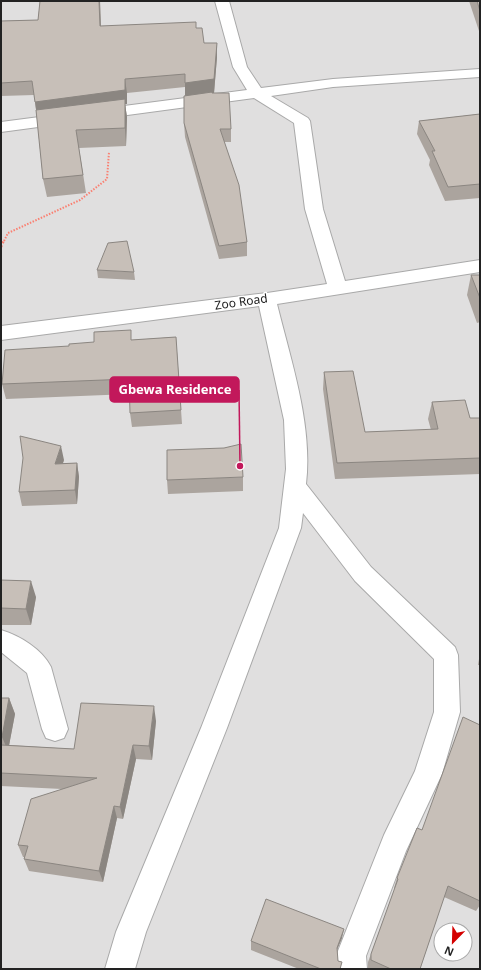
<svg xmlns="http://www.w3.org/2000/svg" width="481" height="970" font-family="'Noto Sans',sans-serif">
  <rect width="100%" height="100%" fill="#f2efe9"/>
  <!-- residential -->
  <path fill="#e0dfdf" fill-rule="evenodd" d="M1 1H480V969H1ZM441 930H465V954H441Z"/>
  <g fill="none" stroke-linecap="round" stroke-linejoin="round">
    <!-- street casing -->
    <g stroke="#a9a9a9" stroke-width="2">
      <path id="street" d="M215 1H229L247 67 261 88 333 79 480 69V77L333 87 271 96 308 118 310 121 323 209 345 281 480 260V272L277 304C291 361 313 425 306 484L371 567 455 647 458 655 460 712 442 774 406 851 366 956 367 969H337L336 956 384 835 415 771 434 712V659L355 581 303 513 301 528 227 728 146 932 135 969H105L116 932 201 728 279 528 286 469 284 420 259 306 1 340V326L267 293 327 284 305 209 294 123 254 98 1 132V122L247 90 233 67Z
        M1 630C20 636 42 649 51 667L68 729 64 738 55 741 46 738 42 729 27 673 1 652Z"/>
    </g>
    <!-- path-far1 -->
    <path stroke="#fa8072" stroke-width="2" stroke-dasharray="1.5 1.5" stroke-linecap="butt" d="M4 241 8 233 80 200 107 179 109 152"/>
    <!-- path -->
    <path stroke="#fa8072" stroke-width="2.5" stroke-dasharray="2 2" stroke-linecap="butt" d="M1 247 4 240"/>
    <!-- street -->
    <use href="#street" fill="#fff" fill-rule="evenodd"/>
  </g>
  <!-- wall -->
  <path fill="#aba49e" d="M40 1H100L101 26 197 28 204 43H217V57L214 93H212L231 129V142H224L247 242V256L219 259 185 137 184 123 185 95V87L127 93V104H125L127 117 126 146 79 148 86 193 47 197 43 179 36 110 34 95 1 96V21L38 20Z
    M469 1H480V31H479Z
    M480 114V198L445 201 429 165 430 160 417 134 419 121Z
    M97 270 134 272 135 280 98 278Z
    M471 275H480V322L477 323 467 295Z
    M176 337 182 424 132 427 130 413V394L6 399 2 384 69 346 132 340Z
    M324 372 365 432 431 430 428 419 432 402 470 418H480V474L335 479 323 389Z
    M64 460 63 463H77L79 477 77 504 22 506 19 492Z
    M243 477V491L168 494 167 480Z
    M1 580 36 597 31 625H1Z
    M480 653V665H478Z
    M1 698H9L15 714 9 745 74 749 156 721 152 760 136 759 123 819 117 818 103 882 29 871 24 859V857H23L18 845 62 789 1 786Z
    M480 725V905L476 911 444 897 420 969H370L368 968V962L395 888H394L397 878 422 830Z
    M342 938 337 950 338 961 340 969H299L251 950V941Z"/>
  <!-- shaded-wall -->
  <path fill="#8b8681" d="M99 1H100L101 39 100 26Z
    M217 43V57L214 93 185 97V83Z
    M125 79 127 93V104H125L127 117 126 146 125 128 37 116 35 102Z
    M61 446 64 460 58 477 55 464Z
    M77 463 79 477 77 504 75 490Z
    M31 581 36 597 31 625 26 609Z
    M9 698 15 714 8 751 2 737Z
    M154 706 156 721 152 760 149 746Z
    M133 745 136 759 123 819 120 807Z
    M114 806 117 818 103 882 99 871Z
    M344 929 342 938 334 956 337 948Z"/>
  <!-- building -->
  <path fill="#c7bfb8" stroke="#8b8681" d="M40 1H99L100 26 196 22V28H202L204 43H217L214 79 185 83V74L125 79V90L35 102 32 81 1 83V21L38 20Z
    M477 1H480V11Z
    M212 92V93H229L231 129H220L239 185 247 242 219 246 184 123V96Z
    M125 99V128L76 130 83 175 43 179 36 110Z
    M480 114V184L448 187 432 151H435L419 121Z
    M127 241 134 272 97 270 108 243Z
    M471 275H480V298Z
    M131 330V340L176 337 181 410 130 413 129 379 2 384 5 350 69 346V344L94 342V332Z
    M353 371 365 432 438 429 432 402 465 400 470 418H480V458L337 463 324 372Z
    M20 436 61 446 55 464 77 463 75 490 19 492 23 458Z
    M241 444 243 477 167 480V450L224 448Z
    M1 580 31 581 26 609 1 608Z
    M1 698H9L2 737H1Z
    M81 703 154 706 149 746 133 745 120 807 114 806 99 871 24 859 28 846 18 845 31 799 97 778 1 773V745L74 749Z
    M463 717 480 725V901L448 886 420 969H391L371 960V954L398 879 397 878 417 828 422 830Z
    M266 899 344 929 337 948 338 961 342 962 340 969H321L251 941Z"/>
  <g text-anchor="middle" stroke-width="3" stroke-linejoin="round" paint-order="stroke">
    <!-- street labels -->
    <g font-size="12" fill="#222" stroke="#fff">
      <text transform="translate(241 302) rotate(-8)" y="4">Zoo Road</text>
    </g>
  </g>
  <!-- callouts -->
  <path fill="none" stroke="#c2185b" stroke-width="1.5" d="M240 466L239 390"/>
  <circle fill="#c2185b" stroke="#fff" stroke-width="1.5" cx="240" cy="466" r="4"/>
  <rect fill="#c2185b" stroke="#c2185b" stroke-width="1.5" x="110" y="377" width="129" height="25" rx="4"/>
  <g font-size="13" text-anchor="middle" font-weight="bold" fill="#fff">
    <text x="175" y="394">Gbewa Residence</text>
  </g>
  <!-- border -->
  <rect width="481" height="970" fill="none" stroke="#222222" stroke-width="4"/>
  <!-- north arrow -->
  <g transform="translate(453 942) rotate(203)"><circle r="19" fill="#ffffff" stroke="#a7a7a7"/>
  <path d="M0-3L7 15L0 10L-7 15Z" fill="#d40000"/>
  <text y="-6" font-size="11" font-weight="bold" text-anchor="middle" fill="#222222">N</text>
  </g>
</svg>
